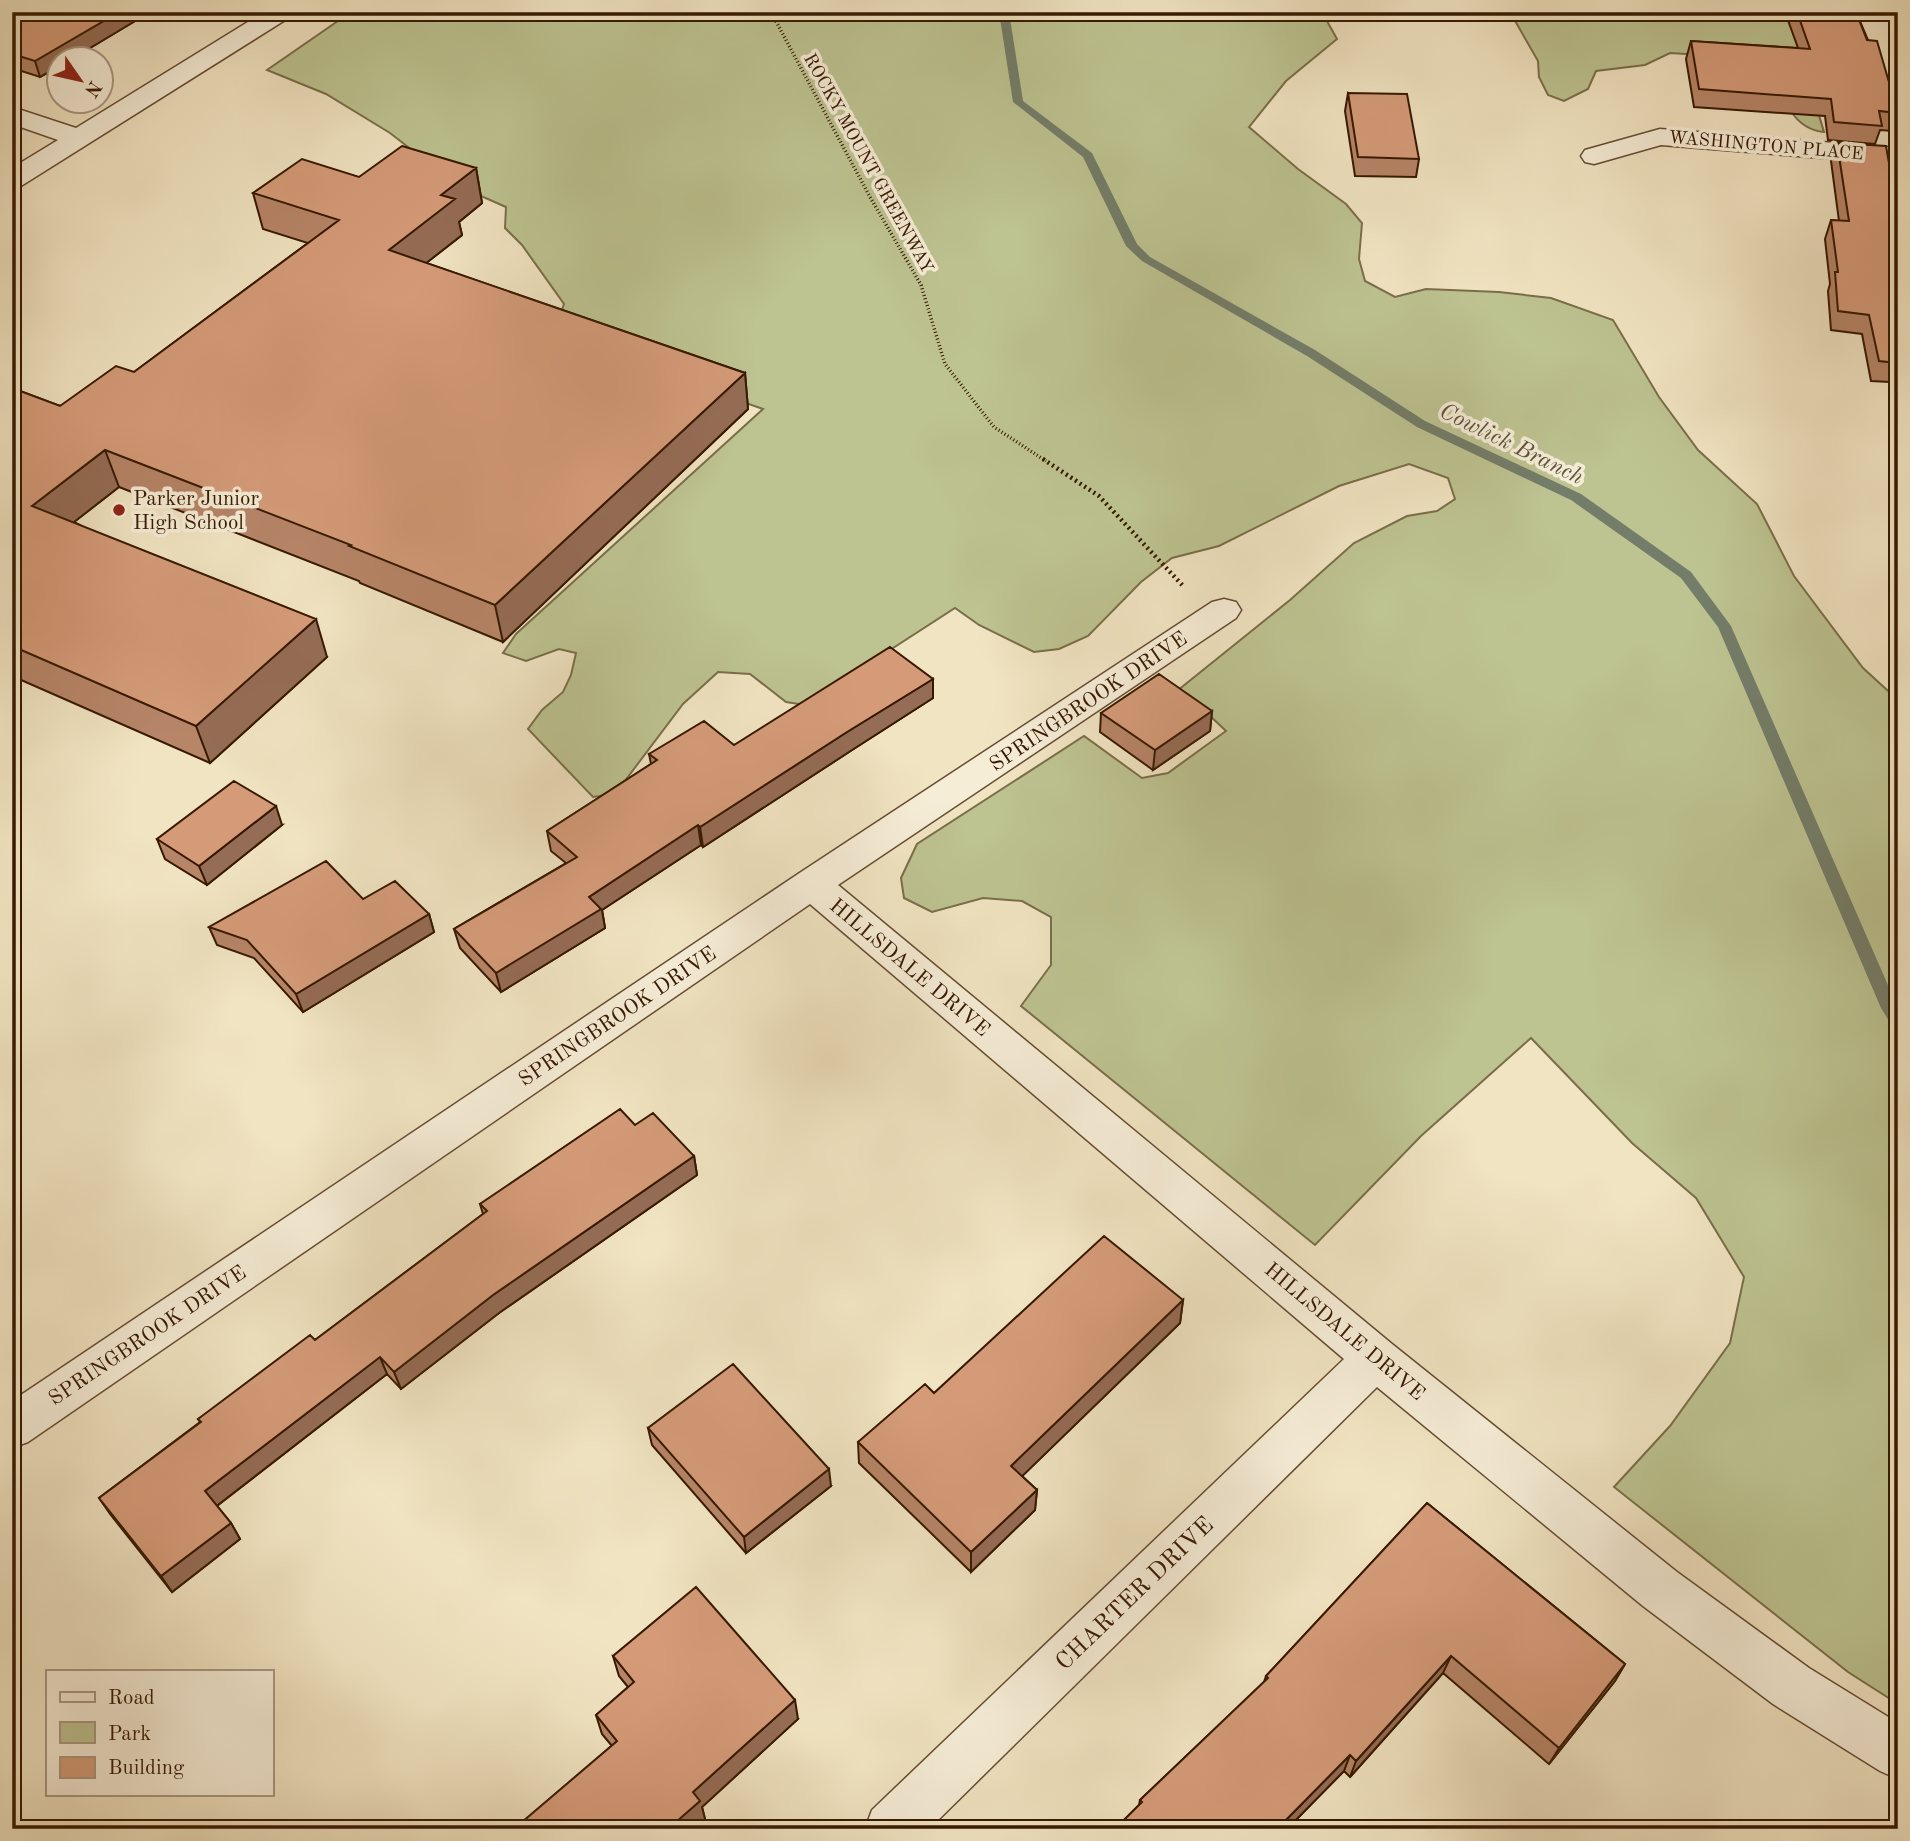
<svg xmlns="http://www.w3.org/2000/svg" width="1910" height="1841" font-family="'Old Standard TT',serif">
  <rect width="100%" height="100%" fill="#f1e4c2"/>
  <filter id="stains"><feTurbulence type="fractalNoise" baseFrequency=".00286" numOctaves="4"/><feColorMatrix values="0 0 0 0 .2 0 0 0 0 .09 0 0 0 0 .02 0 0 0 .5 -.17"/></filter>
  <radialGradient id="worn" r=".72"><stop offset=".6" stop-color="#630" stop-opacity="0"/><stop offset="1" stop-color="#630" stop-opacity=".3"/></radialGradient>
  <!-- green -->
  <path fill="#bdc391" stroke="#7a6e49" stroke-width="2" d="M351 12H1322L1337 39 1286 81 1249 127 1298 169 1346 204 1362 223 1359 259 1365 281 1395 297 1426 289 1499 292 1551 298 1613 320 1659 397 1698 450 1757 504 1794 576 1863 668 1898 700V1704L1848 1672 1614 1487 1670 1426 1730 1343 1744 1277 1696 1198 1632 1143 1531 1038 1421 1136 1315 1245 1021 1006 1051 965V917L1022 901 983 898 932 912 904 898 901 878 917 844 1084 736 1142 778 1168 773 1226 731 1207 713 1177 691 1290 600 1354 543 1407 516 1437 511 1455 499 1448 478 1409 464 1339 486 1219 546 1172 558 1141 582 1088 636 1059 649 1034 652 979 625 955 608 805 705 786 702 750 674 718 672 683 704 615 794 593 797 528 729 542 710 563 692 571 675 576 653 559 649 526 661 503 653 516 634 763 409 553 335 564 304 522 245 505 228 506 207 458 186 390 133 326 94 267 70Z
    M1510 12H1754L1816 26 1818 112 1824 132C1788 129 1780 87 1768 59L1670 53 1645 65 1596 71 1588 89 1564 101 1548 95 1539 77 1538 61Z"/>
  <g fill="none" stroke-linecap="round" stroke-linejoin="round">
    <!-- stream -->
    <path fill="#737d69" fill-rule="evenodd" d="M999 12H1009L1023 101 1092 153 1137 244 1150 257 1315 350 1425 421 1581 494 1691 572 1731 626 1898 1008V1027L1892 1026 1881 1008 1718 627 1681 578 1571 500 1417 427 1307 356 1142 261 1126 246 1083 157 1013 102Z"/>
    <!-- minor casing -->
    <g stroke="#664c31" stroke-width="3">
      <path id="minor" d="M264 12H293L290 17 21 186 12 188V168L58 140 12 124V107L76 128Z
        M1660 129 1898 148V164L1661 145 1594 164 1585 162 1581 156 1585 150Z
        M1224 599 1236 602 1241 610 1236 618 838 885 1392 1344 1677 1572 1809 1668 1898 1723V1779L1880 1771 1773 1704 1643 1606 1377 1387 929 1829H865L872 1810 1344 1359 810 904 28 1442 12 1448V1401L798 874 1212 602Z"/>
    </g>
    <!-- path-far1 -->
    <path stroke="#371901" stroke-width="3.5" stroke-dasharray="1 2.5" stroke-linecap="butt" d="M771 12 870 197 921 285 945 364 994 427 1046 461"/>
    <!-- path -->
    <path stroke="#371901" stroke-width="4.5" stroke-dasharray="2 3.5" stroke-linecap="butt" d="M1043 459 1099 496 1184 587"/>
    <!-- minor -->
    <use href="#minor" fill="#f6edd7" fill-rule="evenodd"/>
  </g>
  <!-- wall -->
  <path fill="#b78568" stroke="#371901" stroke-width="2" d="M12 12H150L70 60H60V66L40 77 12 68Z
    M1785 12H1856L1898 110V115L1892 131 1880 130 1875 144 1828 140 1825 116 1694 107 1686 59 1691 41 1798 48Z
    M1348 93 1419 159 1416 177 1355 176 1345 111Z
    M1837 143 1898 214V406H1894L1890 382 1871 381 1862 334 1831 330 1828 291 1830 284 1825 239 1831 220 1839 221 1831 161Z
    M476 168 482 203 459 222 462 235 426 263 745 373 748 409 503 642 360 583 359 581 119 487 74 522 327 657 210 763 12 676V388L60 406 134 372 308 243 263 229 253 193 359 177Z
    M933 679V698L849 752 703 847 701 845 602 910 605 928 501 992 460 948 454 929 566 863 551 851 547 831 651 764 649 754 734 745Z
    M1212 711 1210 731 1153 770 1100 732 1101 713Z
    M282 825 207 885 165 859 157 839Z
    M363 899 429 914 434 932 303 1012 254 958 217 945 209 927Z
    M635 1125 694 1156 697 1175 499 1313 401 1389 387 1374 217 1506 231 1523 240 1539 172 1592 110 1514 99 1498 200 1422 198 1419 315 1340 483 1214 480 1204Z
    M1183 1300 1180 1323 1022 1476 1037 1490 1035 1510 971 1572 859 1463 858 1442Z
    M648 1428 831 1486 746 1553 652 1445Z
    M1427 1503 1625 1664 1615 1681 1549 1764 1443 1673 1350 1777 1344 1771 1287 1829H1115L1139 1805 1140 1800 1264 1682 1266 1676Z
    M613 1656 798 1719 702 1807 705 1819 693 1829H514L612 1746 602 1734 596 1715 628 1687 619 1676Z"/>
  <!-- shaded-wall -->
  <path fill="#956c55" stroke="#371901" stroke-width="2" d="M119 12H150L70 60H60V66L40 77 35 61Z
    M476 168 482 203 459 222 462 235 397 286 389 250 441 195Z
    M745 373 748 409 503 642 495 605Z
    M105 450 119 487 47 543 32 506Z
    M316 619 327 657 210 763 196 726Z
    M933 679V698L849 752 703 847 700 827 847 732Z
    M1212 711 1210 731 1153 770 1155 750Z
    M276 806 282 825 207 885 199 866Z
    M698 825 701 845 602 910 605 928 501 992 496 973 589 897Z
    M429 914 434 932 303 1012 296 994Z
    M694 1156 697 1175 499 1313 401 1389 394 1372 493 1295Z
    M1183 1300 1180 1323 1011 1487V1466Z
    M380 1357 387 1374 214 1508 205 1491Z
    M829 1469 831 1486 746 1553 744 1537Z
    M1037 1490 1035 1510 971 1572V1552Z
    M231 1523 240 1539 172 1592 161 1576Z
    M1451 1656 1443 1673 1350 1777 1356 1761Z
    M1625 1664 1615 1681 1549 1764 1559 1748Z
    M795 1700 798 1719 702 1807 705 1819 693 1829H668L693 1792Z
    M1350 1755 1344 1771 1287 1829H1277Z"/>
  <!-- building -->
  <path fill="#d59b79" stroke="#371901" stroke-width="2" d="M12 12H119L35 61 12 54Z
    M1797 12H1856L1867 40 1877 41 1898 113 1879 111 1882 126 1834 122 1831 99 1699 89 1691 41 1810 49Z
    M1348 93 1407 94 1419 159 1358 157Z
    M1837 143 1886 146 1898 214V366L1897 363 1879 361 1869 315 1838 311 1835 272H1838L1831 220 1849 221Z
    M402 146 476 168 441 195 455 199 389 250 745 373 495 605 349 546 351 545 105 450 32 506 316 619 196 726 12 646V388L60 406 116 366 134 372 339 220 253 193 302 159 359 177Z
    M890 647 933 679 847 732 700 827 698 825 589 897 601 909 496 973 454 929 577 857 547 831 657 760 649 754 704 721 734 745Z
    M1159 674 1212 711 1155 750 1101 713Z
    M234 781 276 806 199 866 157 839Z
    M326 861 363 899 395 881 429 914 296 994 247 940 209 927Z
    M620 1109 635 1125 653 1113 694 1156 493 1295 394 1372 380 1357 205 1491 231 1523 161 1576 99 1498 201 1422 198 1419 310 1335 315 1340 487 1211 480 1204Z
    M1104 1236 1183 1300 1011 1466 1037 1490 971 1552 858 1442 925 1384 934 1393Z
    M733 1364 829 1469 744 1537 648 1428Z
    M1427 1503 1625 1664 1559 1748 1451 1656 1356 1761 1350 1755 1277 1829H1115L1142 1802 1140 1800 1268 1678 1266 1676Z
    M696 1587 795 1700 693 1792 700 1801 668 1829H514L617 1741 596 1715 634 1682 613 1656Z"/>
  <!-- markers -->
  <circle fill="#8f2418" stroke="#f6edd7" stroke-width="2.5" cx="119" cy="510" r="7"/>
  <g text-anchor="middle" stroke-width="7" stroke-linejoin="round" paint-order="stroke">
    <!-- far-street labels -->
    <g font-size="18" fill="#371901" stroke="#f6edd7">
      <text transform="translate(1766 145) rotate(5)" y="6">WASHINGTON PLACE</text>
      <text transform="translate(869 163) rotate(61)" y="6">ROCKY MOUNT GREENWAY</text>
    </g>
    <!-- poi labels -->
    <g font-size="21" fill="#371901" stroke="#f6edd7" text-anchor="start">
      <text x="133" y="505">Parker Junior<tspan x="133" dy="24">High School</tspan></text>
    </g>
    <!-- street labels -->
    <g font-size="21" fill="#371901" stroke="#f6edd7">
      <text transform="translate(1088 701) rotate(-34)" y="7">SPRINGBROOK DRIVE</text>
      <text transform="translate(910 967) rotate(40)" y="7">HILLSDALE DRIVE</text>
      <text transform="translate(617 1016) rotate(-34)" y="7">SPRINGBROOK DRIVE</text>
      <text transform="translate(1345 1331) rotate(40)" y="7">HILLSDALE DRIVE</text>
      <text transform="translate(147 1335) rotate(-34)" y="7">SPRINGBROOK DRIVE</text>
    </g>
    <!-- water labels -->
    <g font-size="23" font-style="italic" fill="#5a533e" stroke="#f6edd7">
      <text transform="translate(1512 443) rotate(26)" y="8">Cowlick Branch</text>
    </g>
    <!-- near-street labels -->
    <g font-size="24" fill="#371901" stroke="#f6edd7">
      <text transform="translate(1134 1593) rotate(-44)" y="8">CHARTER DRIVE</text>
    </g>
  </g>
  <!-- margin -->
  <rect width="1910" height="1841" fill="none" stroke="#f1e4c2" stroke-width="42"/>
  <rect x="14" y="14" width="1882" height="1813" fill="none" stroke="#371901" stroke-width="3.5"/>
  <rect x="21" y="21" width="1868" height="1799" fill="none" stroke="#371901" stroke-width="2"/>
  <!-- legend -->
  <rect x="46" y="1670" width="228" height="126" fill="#f6edd7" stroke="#aa9881" stroke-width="2"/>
  <rect x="60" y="1692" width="35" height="10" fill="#f6edd7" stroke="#aa9881" stroke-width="2"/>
  <text x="108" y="1704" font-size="21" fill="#371901">Road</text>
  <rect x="60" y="1722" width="35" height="21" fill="#bdc391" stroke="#aa9881" stroke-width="2"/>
  <text x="108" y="1740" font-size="21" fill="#371901">Park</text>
  <rect x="60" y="1757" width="35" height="21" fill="#d59b79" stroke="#aa9881" stroke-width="2"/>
  <text x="108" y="1774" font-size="21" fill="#371901">Building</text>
  <!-- north arrow -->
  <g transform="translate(80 80) rotate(124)"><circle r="33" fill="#f6edd7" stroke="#aa9881" stroke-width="2"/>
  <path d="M0-5L12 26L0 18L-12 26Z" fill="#8f2418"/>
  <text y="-10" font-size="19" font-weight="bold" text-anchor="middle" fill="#371901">N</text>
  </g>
  <rect width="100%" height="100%" filter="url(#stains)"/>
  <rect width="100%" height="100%" fill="url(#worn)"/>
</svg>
